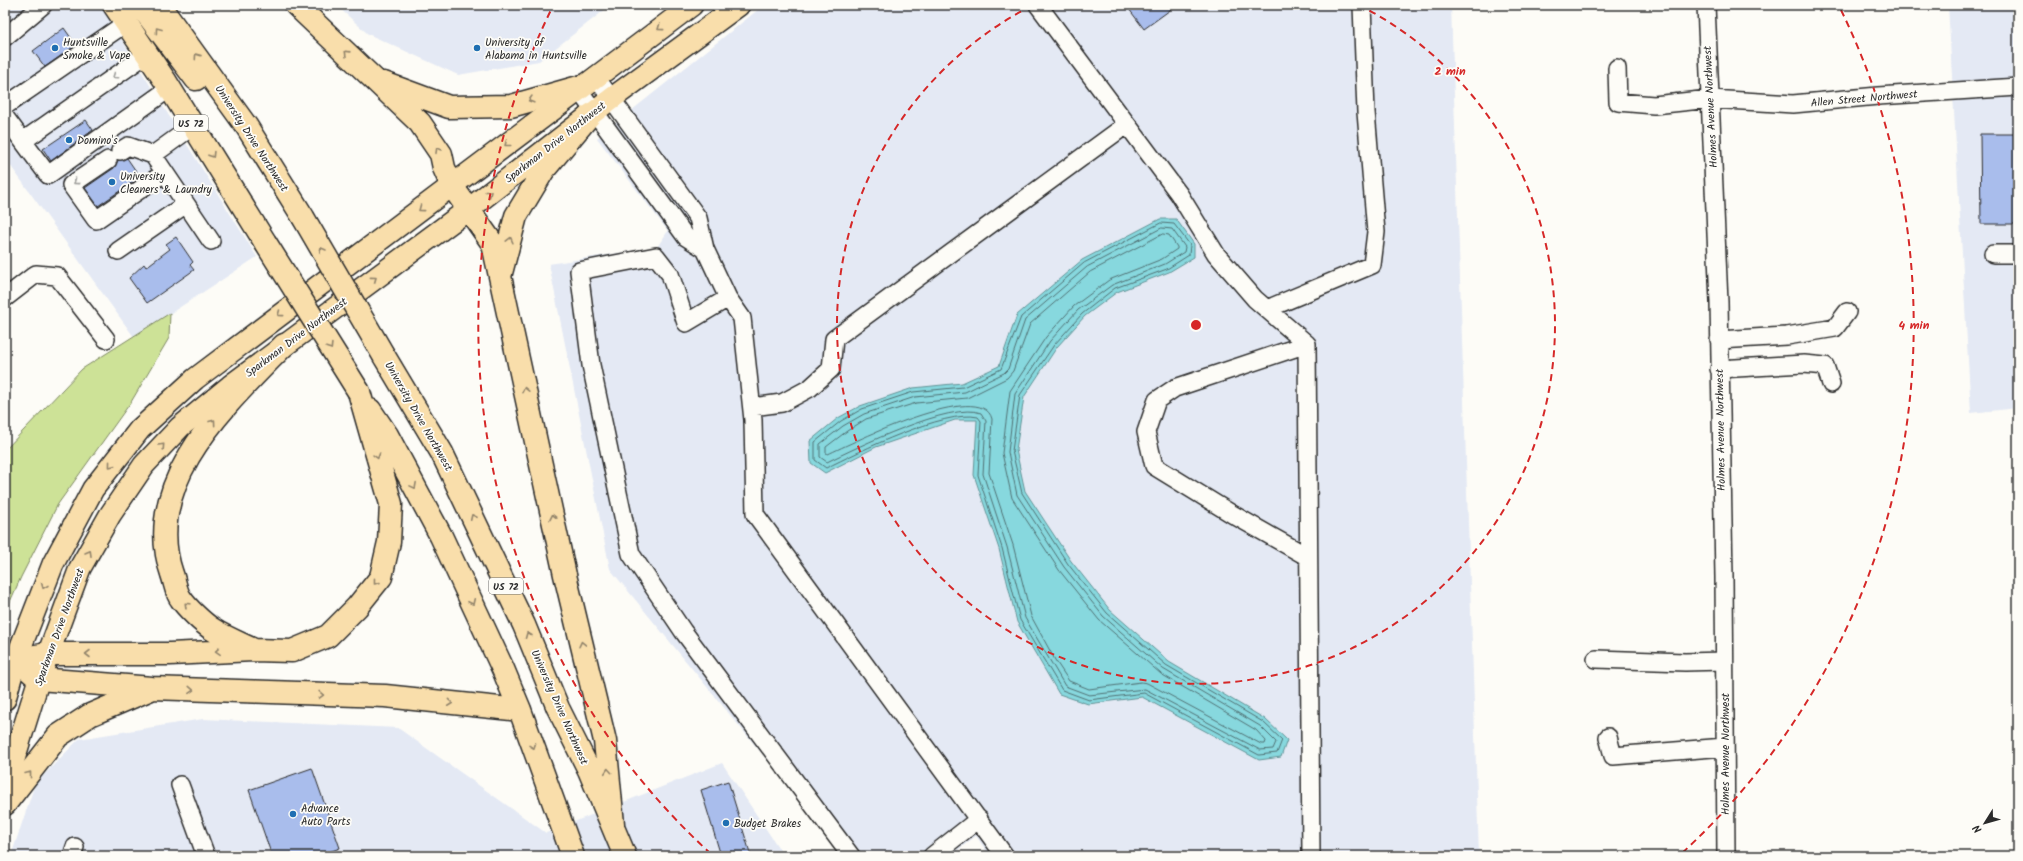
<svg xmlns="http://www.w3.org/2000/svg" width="2023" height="861" font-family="Kalam,sans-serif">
  <rect width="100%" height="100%" fill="#fdfcf7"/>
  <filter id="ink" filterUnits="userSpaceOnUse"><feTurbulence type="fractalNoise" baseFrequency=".025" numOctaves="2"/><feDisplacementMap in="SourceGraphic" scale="8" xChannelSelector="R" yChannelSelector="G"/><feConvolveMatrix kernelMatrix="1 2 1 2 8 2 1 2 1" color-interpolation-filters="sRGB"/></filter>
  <g filter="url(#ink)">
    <!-- built -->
    <path fill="#e4e9f4" d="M5 5H100L257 257 134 337 5 158Z
      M336 5H611L539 61 458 75 368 34Z
      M764 5H1451L1479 856H990L976 836 950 856H846L610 569 549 264 657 247 668 231 597 138Z
      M1948 5H2018V408L1971 413Z
      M203 719 398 728 546 833 722 763 784 856H11L35 784 79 739Z"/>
    <!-- green -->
    <path fill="#cde297" stroke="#7c8661" d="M170 313 169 338 131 402 58 504 21 577 5 613V450L82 369Z"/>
    <!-- water -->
    <path fill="#87d8de" stroke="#629396" d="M1160 219H1176L1194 244V257L1169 272 1117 292 1085 316 1057 347 1024 397 1016 450 1025 491 1071 561 1110 610 1169 662 1265 719 1287 740 1281 757 1259 760 1142 697 1088 704 1059 694 1017 622 999 549 974 475 977 420H955L876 447 825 473 811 463 810 441 838 418 860 406 913 388 962 383 999 366 1017 315 1082 260Z"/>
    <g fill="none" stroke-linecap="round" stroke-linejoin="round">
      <!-- shore -->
      <path stroke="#507073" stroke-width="1" d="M1161 223 1174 224 1190 245 1189 255 1167 269 1115 288 1082 314 1054 345 1020 395 1012 451 1022 493 1068 564 1107 613 1166 665 1263 722 1282 740 1277 753 1259 755 1144 693 1089 700 1062 690 1020 620 1002 548 978 475 981 421 978 417C945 409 858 452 826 468L815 460V442L841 421 862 409 913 392 963 387 1001 369 1021 317 1084 263Z
        M1162 228 1172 229 1185 247 1184 252 1165 264 1112 285 1078 310 1050 341 1015 394 1008 452 1017 495 1064 567 1103 616 1163 669 1260 726 1276 742 1273 749 1260 750 1145 689 1089 695 1065 686 1025 618 1007 547 983 474 986 421 981 413C952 401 855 448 827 462L820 457V444L843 426 864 414 915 397 965 392 1004 373 1008 369 1025 320 1087 267Z
        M1163 234 1169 235 1177 247V249L1162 259 1109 280 1074 306 1046 337 1010 391 1002 453 1012 498 1059 570 1099 620 1161 674 1256 730 1266 741 1265 744H1261L1147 683 1141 682 1089 689 1069 681 1055 660 1031 616 1013 545 989 473 992 419C982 378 852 443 828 454L826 453V447L847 431 866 419 916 403 967 398 1007 378 1013 371 1030 324 1090 272Z"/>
    </g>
    <!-- building -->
    <path fill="#a9bdec" stroke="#2b2b2b" d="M1126 5H1177L1144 29Z
      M64 28 76 45 45 67 33 51Z
      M86 120 93 130 51 161 43 149Z
      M1980 134H2018V224H1981Z
      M127 158 140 177 98 206 85 188 114 168 118 160Z
      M176 237 193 262 190 265 194 270 147 303 129 278 144 264 146 267 170 249 166 244Z
      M312 768 340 848 318 856H272L249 790Z
      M728 781 751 856H721L701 790Z"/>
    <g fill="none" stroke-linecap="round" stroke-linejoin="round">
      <!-- minor casing -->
      <g stroke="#2b2b2b" stroke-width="20">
        <path id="minor" d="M1038 5 1179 194 1216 254 1255 299 1307 344 1311 856
          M1706 5 1719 302 1724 577 1726 856
          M5 37 43 5
          M1617 68 1618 102 1654 105 1710 99 1793 104 1878 96 2018 87
          M595 76 698 218 705 249 728 298 742 318 753 420 755 514 1005 856
          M578 89 686 237 705 249
          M5 106 126 23
          M5 117 48 175 170 88
          M23 141 147 54
          M120 151 128 146 153 155 211 241
          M153 155 193 126
          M108 160 71 185 96 220 164 173
          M118 251 186 204
          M1993 254H2018
          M5 298 36 274 57 276 106 339
          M728 298 686 323 670 274 656 256 579 271 591 365 631 554 683 631 851 856
          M1267 309 1372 265 1376 232 1366 112 1362 5
          M1719 340 1787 336 1835 328 1847 312
          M1307 344 1175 388 1157 400 1146 432 1154 466 1232 514 1308 557
          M1719 369 1804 364 1825 366 1831 384
          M752 407 782 403 810 388 831 369 834 339 1126 125
          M1596 659 1685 662 1724 661
          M1608 737 1613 756 1725 747
          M180 785 206 856
          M72 856 75 847
          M932 856 979 819"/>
      </g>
      <!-- major casing -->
      <g stroke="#2b2b2b" stroke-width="24">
        <path id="major" d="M5 699 16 659 53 564 93 489 140 429 195 379 692 5
          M5 788 39 679 80 568 110 515 144 465 180 427 230 386 469 209 611 99 739 5"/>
      </g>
      <!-- highway casing -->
      <g stroke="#2b2b2b" stroke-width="25">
        <path id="highway" d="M114 5 166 82 265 242
          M140 5 196 79
          M159 5 247 127 303 217
          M296 5 420 123 441 154 444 168 452 186 493 244 565 575 605 741 613 824
          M384 83 449 107 511 106 582 86
          M501 273 516 216 543 171 589 116
          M384 356 442 453 524 625 558 708 589 770 625 856
          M370 410 387 435 441 536 503 669 520 710 573 856
          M252 649C239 643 224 637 212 629 203 623 187 608 181 599 176 593 175 582 172 574 140 482 227 404 284 345
          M16 659 49 654H170L253 650 292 651 328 636 357 607 381 577 389 542 391 504 359 392
          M16 659 39 679 152 688 385 696 520 710
          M5 804 58 736 90 715 151 689"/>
      </g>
      <!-- minor -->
      <use href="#minor" stroke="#fdfcf7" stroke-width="17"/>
      <!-- major -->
      <use href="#major" stroke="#f9deab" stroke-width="21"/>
      <!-- highway -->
      <use href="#highway" stroke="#f9deab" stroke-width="22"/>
      <!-- highway-bridge casing -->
      <g stroke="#2b2b2b" stroke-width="25" stroke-linecap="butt">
        <path id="highway-bridge" d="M303 217 384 356
          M265 242 359 392"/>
      </g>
      <!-- highway-bridge -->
      <use href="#highway-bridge" stroke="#f9deab" stroke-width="22"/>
    </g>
    <!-- one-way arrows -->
    <defs><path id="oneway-chevron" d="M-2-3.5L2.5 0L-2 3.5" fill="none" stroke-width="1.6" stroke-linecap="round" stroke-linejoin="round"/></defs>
    <g stroke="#92846b">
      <use href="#oneway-chevron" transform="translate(660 28) rotate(144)"/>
      <use href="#oneway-chevron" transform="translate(158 30) rotate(-126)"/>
      <use href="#oneway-chevron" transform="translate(347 53) rotate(-136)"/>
      <use href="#oneway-chevron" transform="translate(197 56) rotate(-125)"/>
      <use href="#oneway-chevron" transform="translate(531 100) rotate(164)"/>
      <use href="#oneway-chevron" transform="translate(507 144) rotate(142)"/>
      <use href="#oneway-chevron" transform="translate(438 150) rotate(-120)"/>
      <use href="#oneway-chevron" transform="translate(212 155) rotate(58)"/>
      <use href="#oneway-chevron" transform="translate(489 193) rotate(-38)"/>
      <use href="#oneway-chevron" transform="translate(421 209) rotate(143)"/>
      <use href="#oneway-chevron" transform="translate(510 240) rotate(-76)"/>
      <use href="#oneway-chevron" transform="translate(322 250) rotate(-120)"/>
      <use href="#oneway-chevron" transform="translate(374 279) rotate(-36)"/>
      <use href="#oneway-chevron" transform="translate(280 314) rotate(143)"/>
      <use href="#oneway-chevron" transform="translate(330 347) rotate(58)"/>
      <use href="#oneway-chevron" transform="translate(525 390) rotate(-102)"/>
      <use href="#oneway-chevron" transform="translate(213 422) rotate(-54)"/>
      <use href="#oneway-chevron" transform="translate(162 446) rotate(-47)"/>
      <use href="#oneway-chevron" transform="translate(377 456) rotate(74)"/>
      <use href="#oneway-chevron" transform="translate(111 465) rotate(129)"/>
      <use href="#oneway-chevron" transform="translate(414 486) rotate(62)"/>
      <use href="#oneway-chevron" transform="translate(473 517) rotate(-115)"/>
      <use href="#oneway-chevron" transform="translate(553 517) rotate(-102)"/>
      <use href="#oneway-chevron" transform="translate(89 553) rotate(-60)"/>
      <use href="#oneway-chevron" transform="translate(376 582) rotate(128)"/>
      <use href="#oneway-chevron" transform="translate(44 586) rotate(112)"/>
      <use href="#oneway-chevron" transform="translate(472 602) rotate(65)"/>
      <use href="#oneway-chevron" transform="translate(187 605) rotate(-136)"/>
      <use href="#oneway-chevron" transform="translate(528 635) rotate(-112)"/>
      <use href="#oneway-chevron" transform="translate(582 644) rotate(-103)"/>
      <use href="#oneway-chevron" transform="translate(218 651) rotate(177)"/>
      <use href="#oneway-chevron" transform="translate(88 654) rotate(180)"/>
      <use href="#oneway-chevron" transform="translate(191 690) rotate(3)"/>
      <use href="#oneway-chevron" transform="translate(321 695) rotate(2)"/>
      <use href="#oneway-chevron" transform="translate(450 703) rotate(6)"/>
      <use href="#oneway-chevron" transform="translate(533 746) rotate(70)"/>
      <use href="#oneway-chevron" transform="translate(608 771) rotate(-95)"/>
      <use href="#oneway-chevron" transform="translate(29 774) rotate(-52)"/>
    </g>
    <g stroke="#9e9e9b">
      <use href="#oneway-chevron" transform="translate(115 76) rotate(145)"/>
      <use href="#oneway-chevron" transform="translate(76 182) rotate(144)"/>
    </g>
  </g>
  <!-- distance rings -->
  <g fill="none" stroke="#d62828" stroke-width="2" stroke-dasharray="7 5">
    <path d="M1359 5A359 359 0 1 1 1033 5"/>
    <path d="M711 854A718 718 0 0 1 551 10M1841 10A718 718 0 0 1 1681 854"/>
  </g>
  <!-- markers -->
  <g fill="#1f6fb2" stroke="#fdfcf7" stroke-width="1.5">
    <circle cx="55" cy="48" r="4"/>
    <circle cx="477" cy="48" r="4"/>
    <circle cx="69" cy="140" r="4"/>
    <circle cx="112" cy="182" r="4"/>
    <circle cx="293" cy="814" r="4"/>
    <circle cx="726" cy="823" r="4"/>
  </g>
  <g text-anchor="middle" stroke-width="3.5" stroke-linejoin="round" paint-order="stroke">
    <!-- shield labels -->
    <g fill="#fdfcf7" stroke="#6a6a68" stroke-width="1">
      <rect x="174" y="115" width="34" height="16" rx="3"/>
      <rect x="489" y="578" width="34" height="16" rx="3"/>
    </g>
    <g font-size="10" font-weight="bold" fill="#2b2b2b">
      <text x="191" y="127">US 72</text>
      <text x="506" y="590">US 72</text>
    </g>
    <!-- poi labels -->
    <g font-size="11" fill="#2b2b2b" stroke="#fdfcf7" text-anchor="start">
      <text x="63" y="46">Huntsville<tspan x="63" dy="13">Smoke &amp; Vape</tspan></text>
      <text x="485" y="46">University of<tspan x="485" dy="13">Alabama in Huntsville</tspan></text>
      <text x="77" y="144">Domino's</text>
      <text x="120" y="180">University<tspan x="120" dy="13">Cleaners &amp; Laundry</tspan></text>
      <text x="301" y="812">Advance<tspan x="301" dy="13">Auto Parts</tspan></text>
      <text x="734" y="827">Budget Brakes</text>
    </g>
    <!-- street labels -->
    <g font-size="11" fill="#2b2b2b" stroke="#fdfcf7">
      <text transform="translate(1864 98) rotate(-5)" y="4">Allen Street Northwest</text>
      <text transform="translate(1710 107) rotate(-93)" y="4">Holmes Avenue Northwest</text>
      <text transform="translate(252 138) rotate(57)" y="4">University Drive Northwest</text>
      <text transform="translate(555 142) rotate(-38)" y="4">Sparkman Drive Northwest</text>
      <text transform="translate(296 337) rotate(-37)" y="4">Sparkman Drive Northwest</text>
      <text transform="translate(419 416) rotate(60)" y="4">University Drive Northwest</text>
      <text transform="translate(1720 430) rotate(-91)" y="4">Holmes Avenue Northwest</text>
      <text transform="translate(59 627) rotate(-70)" y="4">Sparkman Drive Northwest</text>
      <text transform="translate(560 707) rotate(66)" y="4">University Drive Northwest</text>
      <text transform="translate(1725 754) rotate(-90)" y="4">Holmes Avenue Northwest</text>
    </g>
  </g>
  <circle cx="1196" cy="325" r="6" fill="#d62828" stroke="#fdfcf7" stroke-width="2"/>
  <g font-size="12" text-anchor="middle" font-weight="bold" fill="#d62828" stroke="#fdfcf7" stroke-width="3.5" stroke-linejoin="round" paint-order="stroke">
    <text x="1450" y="75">2 min</text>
    <text x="1914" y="329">4 min</text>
  </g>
  <!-- margin -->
  <rect width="2023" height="861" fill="none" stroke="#fdfcf7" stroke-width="20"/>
  <rect x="10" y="10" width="2003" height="841" fill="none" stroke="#2b2b2b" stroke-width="1.5" filter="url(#ink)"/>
  <!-- north arrow -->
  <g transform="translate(1985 823) rotate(233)" stroke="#fdfcf7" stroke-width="3" paint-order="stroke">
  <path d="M0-3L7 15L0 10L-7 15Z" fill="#2b2b2b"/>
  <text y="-6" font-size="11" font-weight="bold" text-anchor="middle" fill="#2b2b2b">N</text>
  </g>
</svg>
